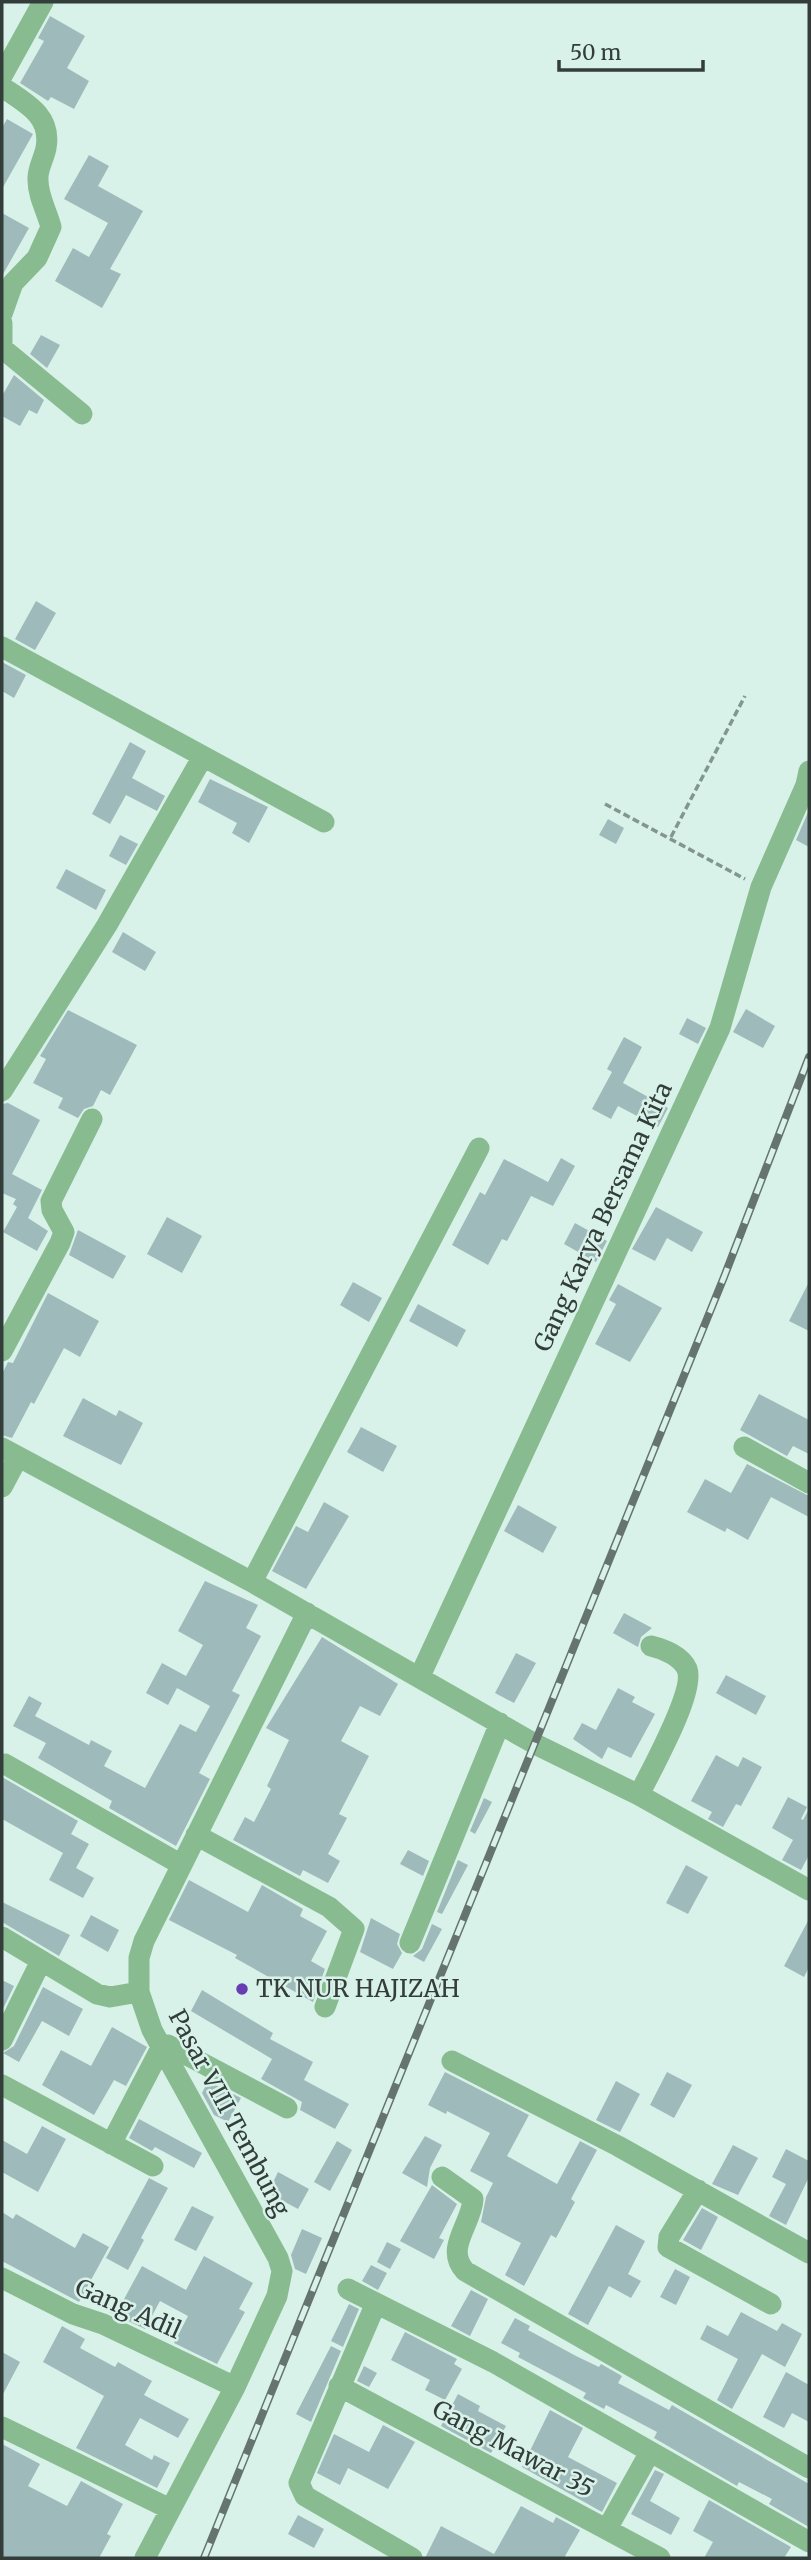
<svg xmlns="http://www.w3.org/2000/svg" width="811" height="2560" font-family="Merriweather,serif">
  <rect width="100%" height="100%" fill="#d8f2e9"/>
  <!-- building -->
  <path fill="#9fbaba" d="M50 16 85 36 67 68 89 81 74 109 51 97 48 101 20 83 44 41 38 38Z
    M7 119 33 134 2 189V128Z
    M89 155 109 166 98 186 143 211 110 269 121 274 102 308 55 281 73 248 89 257 108 223 64 199Z
    M2 213 29 228 2 276Z
    M41 335 60 345 47 368 30 354Z
    M14 375 44 400 37 414 29 410 20 426 2 416V396Z
    M36 601 56 613 35 650 15 639Z
    M2 662 26 675 14 698 2 691Z
    M130 742 146 751 132 778 165 796 157 811 126 795 110 824 92 814Z
    M210 779 268 807 249 843 232 833 237 823 198 802Z
    M809 810V847L796 840Z
    M608 819 624 828 616 844 599 835Z
    M120 835 138 844 126 865 109 856Z
    M66 869 106 890 96 910 56 888Z
    M123 932 156 952 145 971 112 952Z
    M746 1009 775 1026 763 1048 733 1032Z
    M68 1010 137 1045 110 1095 101 1090 93 1106 84 1109 78 1118 58 1108 63 1098 33 1083 46 1059 40 1056Z
    M687 1018 706 1028 698 1044 679 1034Z
    M624 1037 642 1047 623 1083 668 1108 658 1127 618 1106 611 1119 592 1109 612 1072 607 1069Z
    M8 1103 40 1120 12 1174 42 1190 28 1218 48 1231 37 1251 3 1232 17 1207 13 1204 16 1199 2 1193V1104Z
    M561 1158 575 1166 553 1206 531 1196 507 1241 502 1239 488 1265 452 1245 480 1192 485 1195 504 1159 548 1182Z
    M656 1207 703 1232 692 1252 667 1238 655 1261 632 1249Z
    M167 1217 202 1236 182 1273 147 1254Z
    M575 1223 607 1241 596 1262 564 1244Z
    M78 1230 126 1256 113 1279 69 1255Z
    M353 1282 382 1298 369 1322 340 1305Z
    M809 1282V1331L789 1321Z
    M618 1284 662 1308 630 1362 595 1344 616 1304 609 1300Z
    M48 1293 99 1321 80 1357 64 1348 34 1404 31 1402 12 1438 2 1435V1374L8 1362 13 1363Z
    M418 1304 466 1330 457 1347 409 1321Z
    M759 1394 809 1420V1454L793 1446 787 1456 740 1430Z
    M83 1398 116 1416 119 1410 143 1423 121 1465 63 1436Z
    M361 1427 397 1446 383 1472 347 1452Z
    M747 1464 809 1496V1517L771 1497 748 1540 727 1528 725 1532 687 1512 705 1479 731 1493Z
    M324 1502 349 1516 306 1589 272 1571 296 1526 308 1532Z
    M518 1505 557 1527 543 1553 504 1531Z
    M205 1581 258 1605 246 1628 261 1636 232 1691 240 1695 199 1773 210 1779 176 1846 109 1808 112 1801 38 1758 46 1743 13 1726 29 1696 42 1703 35 1716 89 1745 91 1740 112 1751 104 1766 145 1788 180 1724 196 1732 210 1706 177 1688 168 1705 146 1693 162 1663 186 1676 203 1645 178 1631Z
    M624 1613 652 1628 641 1637 638 1647 613 1633Z
    M322 1637 398 1684 380 1716 360 1706 341 1741 369 1756 339 1814 347 1818 328 1854 340 1861 328 1883 303 1870 300 1876 233 1840 245 1817 254 1822 271 1789 267 1786 289 1740 266 1728Z
    M516 1653 536 1663 514 1703 495 1693Z
    M726 1675 766 1696 756 1715 716 1693Z
    M618 1688 635 1697 632 1702 655 1714 631 1758 608 1747 602 1759 573 1739 582 1723 596 1730Z
    M716 1755 738 1767 743 1757 762 1767 741 1806 736 1804 723 1827 708 1819 712 1812 691 1801Z
    M2 1777 78 1821 71 1834 89 1844 76 1868 94 1878 83 1898 49 1880 63 1853 2 1819Z
    M788 1797 807 1807 801 1819 803 1820 809 1809V1855L801 1870 782 1860 793 1840 772 1828Z
    M484 1798 492 1802 475 1834 470 1831Z
    M408 1850 429 1861 423 1876 400 1864Z
    M458 1860 468 1865 442 1914 437 1912Z
    M686 1865 708 1877 688 1914 666 1903Z
    M189 1880 248 1912 262 1885 303 1909 300 1916 327 1931 311 1961 325 1969 313 2002 235 1958 237 1955 169 1920Z
    M2 1902 70 1935 59 1956 2 1922Z
    M91 1915 119 1930 108 1952 80 1936Z
    M371 1918 400 1934 397 1944 402 1953 393 1969 360 1952Z
    M809 1919V1967L804 1977 784 1966Z
    M432 1924 442 1929 424 1962 413 1956 422 1949Z
    M2 1980 14 1986 2 2011Z
    M43 1987 83 2009 69 2036 42 2021 19 2062 3 2053 14 2046Z
    M202 1990 273 2033 270 2039 313 2062 304 2080 349 2104 335 2129 300 2110 302 2102 261 2079 272 2059 191 2011Z
    M112 2027 147 2047 126 2086 114 2080 94 2115 42 2085 61 2050 91 2066Z
    M445 2072 529 2115 507 2156 557 2184 580 2141 597 2150 571 2199 575 2202 556 2238 551 2235 524 2286 505 2275 521 2243 481 2222 486 2197 493 2183 470 2171 490 2133 447 2111 446 2114 428 2105Z
    M667 2072 692 2085 674 2118 650 2105Z
    M208 2081 241 2098 228 2122 214 2115 202 2093Z
    M616 2081 640 2094 620 2132 596 2120Z
    M139 2119 202 2153 194 2168 155 2147 152 2151 129 2138Z
    M42 2126 66 2139 38 2192 2 2172V2140L27 2154Z
    M425 2136 442 2145 430 2168 427 2187 402 2173Z
    M337 2141 352 2150 330 2191 314 2182Z
    M733 2145 758 2158 738 2195 712 2184Z
    M786 2149 809 2161V2177L786 2225 769 2216 786 2184 772 2177Z
    M278 2172 309 2189 298 2209 268 2193Z
    M149 2178 168 2188 141 2238 144 2240 128 2270 106 2258Z
    M432 2185 457 2204 439 2238 444 2240 434 2259 400 2241Z
    M192 2206 214 2217 196 2251 174 2240Z
    M702 2208 718 2217 701 2250 683 2240Z
    M2 2212 13 2219 16 2214 75 2248 83 2233 109 2247 79 2302 2 2261Z
    M616 2225 645 2241 628 2274 641 2281 631 2298 609 2286 588 2325 568 2314Z
    M302 2229 322 2238 306 2274 295 2269 291 2255Z
    M387 2242 401 2249 390 2269 377 2262Z
    M204 2256 253 2283 239 2309 245 2312 217 2364 174 2343 188 2316 160 2301 145 2329 109 2312 117 2298 123 2301 142 2266 186 2290Z
    M371 2265 387 2273 378 2290 362 2281Z
    M675 2269 690 2277 676 2305 660 2297Z
    M471 2290 488 2299 470 2336 451 2326Z
    M349 2304 359 2309 343 2347 331 2341Z
    M741 2312 777 2331 782 2323 802 2334 785 2367 762 2354 732 2409 717 2400 738 2359 700 2339 707 2325 728 2336Z
    M515 2318 530 2326 528 2330 576 2356 599 2367 601 2364 622 2376 618 2383 669 2410 672 2405 677 2408 809 2484V2527L769 2504 772 2499 739 2482 737 2486 654 2438 657 2432 606 2405 604 2409 583 2398 586 2393 518 2357 520 2353 501 2343Z
    M62 2326 85 2339 80 2348 115 2367 118 2362 152 2381 144 2395 189 2419 178 2438 140 2418 125 2445 152 2460 154 2455 170 2463 157 2488 76 2448 104 2396 43 2362Z
    M405 2332 457 2359 454 2364 462 2369 445 2400 425 2390 430 2380 391 2360Z
    M331 2346 341 2351 311 2422 296 2414Z
    M2 2352 20 2362 2 2396Z
    M364 2366 377 2373 369 2387 357 2381Z
    M786 2372 809 2385V2422L792 2413 784 2428 763 2417Z
    M458 2394 480 2406 478 2411 506 2426 491 2453 441 2426Z
    M550 2410 583 2428 568 2457 617 2483 602 2512 522 2467Z
    M383 2425 415 2442 388 2489 348 2468 340 2485 317 2473 334 2434 369 2452Z
    M2 2444 40 2464 28 2486 67 2506 81 2481 123 2504 107 2534 111 2536 99 2558H2Z
    M655 2470 664 2474 650 2501 680 2518 671 2535 631 2514Z
    M709 2500 791 2547 784 2558H704L713 2542 693 2531Z
    M521 2506 553 2523 556 2517 580 2530 564 2558H425L441 2526 494 2554Z
    M298 2515 324 2529 314 2548 288 2534Z"/>
  <g fill="none" stroke-linecap="round" stroke-linejoin="round">
    <!-- path -->
    <path stroke="#83958f" stroke-width="3.5" stroke-dasharray="7 3.5" stroke-linecap="butt" d="M605 804 745 879
      M671 837 745 696"/>
    <!-- street -->
    <path stroke="#88bc90" stroke-width="21" d="M2 76 43 2
      M2 87C26 103 52 116 46 148 44 159 37 169 38 180 38 197 47 211 51 227L37 258 13 283 2 314
      M2 323V348L82 414
      M2 647 324 822
      M2 1091 107 925 202 758
      M2 1351 60 1243 64 1232 52 1210 51 1201 92 1119
      M744 1447 809 1483
      M2 1448 252 1582 535 1744 639 1795 809 1890
      M2 1487 18 1457
      M252 1582 479 1148
      M420 1676 720 1028 761 887 806 785 809 771
      M5 1764 180 1864
      M639 1795C650 1772 696 1691 687 1669 681 1656 664 1649 651 1646
      M196 1835 329 1907 354 1929 325 2007
      M2 1937 97 1994 110 1997 139 1992
      M410 1943 500 1723
      M2 2040 41 1961
      M452 2061 618 2146 809 2253
      M2 2085 153 2166
      M111 2144 161 2048 168 2045 287 2108
      M442 2177 473 2199C472 2224 444 2248 465 2271L809 2468
      M698 2190 669 2237 668 2247 771 2304
      M2 2278 73 2314 103 2324 235 2387
      M348 2289 493 2362 809 2542
      M376 2303 299 2483 305 2496 412 2558
      M339 2386 660 2558
      M2 2427 170 2509
      M607 2529 650 2452
      M145 2558 235 2387 277 2296 282 2271 278 2258 152 2030 139 1992V1958L144 1941 307 1613"/>
    <!-- rail casing -->
    <g stroke="#66746f" stroke-width="8">
      <path id="rail" d="M204 2558 724 1277 809 1057"/>
    </g>
    <!-- rail -->
    <use href="#rail" stroke="#d8f2e9" stroke-width="5" stroke-dasharray="16" stroke-linecap="butt"/>
  </g>
  <!-- markers -->
  <circle fill="#673db5" stroke="#d8f2e9" stroke-width="2.5" cx="242" cy="1989" r="7"/>
  <g text-anchor="middle" stroke-width="5" stroke-linejoin="round" paint-order="stroke">
    <!-- street labels -->
    <g font-size="24" fill="#333d39" stroke="#d8f2e9">
      <text transform="translate(603 1217) rotate(-65)" y="8">Gang Karya Bersama Kita</text>
      <text transform="translate(229 2113) rotate(62)" y="8">Pasar VIII Tembung</text>
      <text transform="translate(128 2309) rotate(24)" y="8">Gang Adil</text>
      <text transform="translate(513 2449) rotate(28)" y="8">Gang Mawar 35</text>
    </g>
    <!-- poi labels -->
    <g font-size="24" fill="#333d39" stroke="#d8f2e9" text-anchor="start">
      <text x="256" y="1997">TK NUR HAJIZAH</text>
    </g>
  </g>
  <!-- border -->
  <rect width="811" height="2560" fill="none" stroke="#333d39" stroke-width="7"/>
  <!-- scale -->
  <path d="M559 60v10h144v-10" fill="none" stroke="#333d39" stroke-width="3.5"/>
  <text x="570" y="60" font-size="21" fill="#333d39" stroke="#d8f2e9" stroke-width="5" paint-order="stroke">50 m</text>
</svg>
